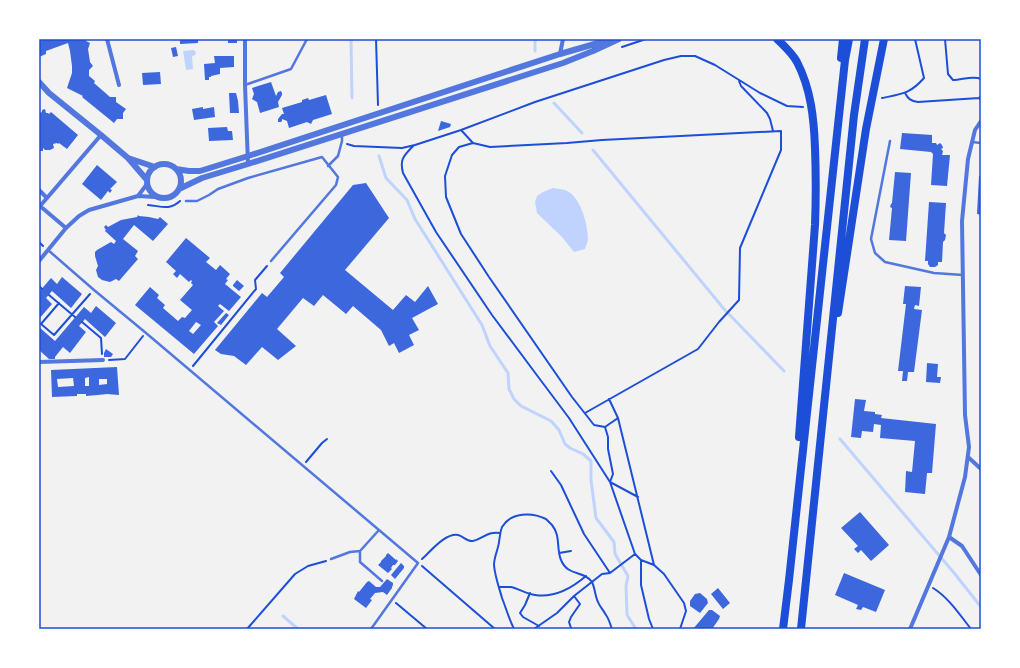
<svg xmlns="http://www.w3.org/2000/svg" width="1020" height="668" font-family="Mulish,sans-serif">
  <rect width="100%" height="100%" fill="#f2f2f2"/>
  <!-- water -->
  <path fill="#bfd3fe" d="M194 50 196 53 195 55 192 56 193 69 186 70 183 51Z
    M553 188C557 189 562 189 565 190 581 196 588 225 588 240 587 243 586 246 585 249L574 252 562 237 537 213 535 202 537 196 543 192Z"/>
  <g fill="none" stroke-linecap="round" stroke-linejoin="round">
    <!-- stream -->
    <path stroke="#bfd3fe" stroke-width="3" d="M351 39 352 98
      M535 39V51
      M554 103 582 133
      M593 150 724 309 784 371
      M379 156 386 178 407 200 415 219 482 325 490 346 508 373 509 389 514 399 521 406 551 421 559 430 565 444 570 448 583 454 591 461V480L596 518 614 542 615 554 628 576 626 586 627 615 636 629
      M840 439 955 574 981 607
      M283 616 298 629"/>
  </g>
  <!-- building -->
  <path fill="#3d67dc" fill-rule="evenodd" d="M39 39H85L86 41 90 43 88 49 90 62 93 66 89 70V76L95 81 94 83 110 97H116V102L126 109 123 113V119H117L114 123 82 97 83 96 67 88 72 73V66L70 51 68 43 46 51V54L39 57Z
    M180 39H198V43L180 44Z
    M228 39H237V43H228Z
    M176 47 178 56 173 57 171 48Z
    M214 56H234V67L220 68V74L211 76V77H209V80H205L204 64 215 63Z
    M160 72 161 84 143 85 142 73Z
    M271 82 276 96 278 92 281 91 282 93V95L278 102 279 107 260 113 257 102 252 99 254 94 252 88Z
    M229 93H236L238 101 239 113H230Z
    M326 95 332 114 313 120 311 124 307 122 289 128 287 121 282 119V121L281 122H278V119L282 114H284L282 108 302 102V100L308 98 309 100Z
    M203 107V109L214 107 215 117 194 120 192 109Z
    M45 109 46 113H48L49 114 51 112 78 135 67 149 59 143 58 144 57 143 53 144 54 148 50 150H45L43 148V151H39V113L42 112V110Z
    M441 121 451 124 450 127 438 131Z
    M227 127 228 131H232L233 140 209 141 208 128Z
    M902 133 932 135V143H936L937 145 940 143 942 145 943 148 941 149 943 151 942 155H950L947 186 931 185 933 154 931 152 900 149Z
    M97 165 117 182 110 189 112 190 110 193 108 191 101 200 82 184Z
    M895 172 911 173 906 241 889 240 892 208 890 207 891 204 892 203Z
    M979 176H981V215L977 214Z
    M366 183 389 218 345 270 393 310 406 295 415 302 428 286 438 304 412 318 419 330 409 335 414 345 399 353 394 343 389 346 381 330 353 306 346 314 323 295 314 306 303 298 277 329 296 346 278 360 262 347 246 365 234 356 221 354 215 350 262 293 267 297 284 277 280 273 353 185Z
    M929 202 946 203 944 233 946 235 945 240 943 242 942 262H938V265L935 267H930L928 264V261H925Z
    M138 215 139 216 149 217 158 219 160 217 168 224 153 241 134 225 123 239 138 251 135 256 138 259 119 281 116 279 110 282 102 280 98 277 96 270 98 266 95 256V252L97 250 111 242 114 244 116 241 105 231 106 230 104 227 106 225 108 227 121 220 137 217Z
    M186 238 210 258 206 262 216 270 220 265 230 274 226 279 228 280 225 284 241 297 229 311 220 304 218 306 224 311 214 322 218 326 194 354 135 305 150 287 159 295 157 298 165 305 163 308 178 321 182 317 185 318 192 310 180 300 193 285 191 283 192 281 191 280 189 282 180 274 177 278 173 274 176 271 166 262ZM196 322 201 325 193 334 189 331Z
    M62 277 82 294 71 308 52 291 46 298 52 304 39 319V292L51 278 57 284Z
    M237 280 244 286 239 291 233 286V285Z
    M905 286 921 287 919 306 915 305 914 309 922 310 914 372H908L907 381H902L903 371H898L906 304H903Z
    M96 306 116 323 105 337 85 319 79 326 86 332 70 353 63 347 55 357V359H49L39 350V327L55 341 84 307 91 313Z
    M226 313 229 315 221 325 217 323Z
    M106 349 113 354 111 357H104V353Z
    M927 363 938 364 937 377H941L940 383 926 382Z
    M117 367 119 395 107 394 98 395 86 396V394H77V396L52 397 51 370ZM89 377V386H85V378ZM73 378 74 386 58 387 57 379ZM99 379H107V384L99 385Z
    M855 399 866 400 864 411 875 412V414L882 415 881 418 936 424 932 473H927L925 494 905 492 906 471 912 472 915 441 880 438 881 425 874 424 873 432 862 431 861 438 851 437Z
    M860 512 889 545 871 561 861 550 858 553 854 549 858 546 841 528Z
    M388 553 396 560V559L398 561 395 565H393L391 568 392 569 388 573 378 565 381 562V561L386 556V555Z
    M401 563 404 566V568L395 579 391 575Z
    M844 573 885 590 876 612 863 607 861 610 856 609 858 605 835 595Z
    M387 579 393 583V585L392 587V588L387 595 383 592 375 593 370 599 372 600 366 608 354 599 358 591 359 592 367 582 369 581 376 587H380Z
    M718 588 730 603 723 609 711 594Z
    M700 593 707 599 708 603 700 613 690 606V601L695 594Z
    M709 610H712L720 616 719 619 712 629H693Z"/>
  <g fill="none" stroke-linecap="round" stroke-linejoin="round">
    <!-- path -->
    <path stroke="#1d4ed8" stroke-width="2" d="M376 39 378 105
      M945 39 948 74 953 80C962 80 973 75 981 79
      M622 47 646 39
      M739 81 741 86 767 113 770 119 773 131
      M905 93C908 99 911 101 918 102L979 98
      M981 96 979 98 981 100
      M882 98C902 94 910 94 924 78L915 39
      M461 130 473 143 490 147 567 143 602 140 781 131V150L740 248 739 300 719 322 698 349 585 413
      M473 143 459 147 452 155 445 176 446 197 461 234 489 277 572 397 594 425 605 427 608 437V449L613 474 610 482 638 497
      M347 144 354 146 402 148 415 145 461 130 535 102 664 60 681 56H695L715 65 760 93 787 106 803 107
      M414 145C405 155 399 158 403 173L436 232 492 315 539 378 569 418 610 482 635 554 641 560V585L649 619 653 629
      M148 205C161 206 169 211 180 201
      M39 242 43 246
      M39 286 42 289
      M49 295 75 317
      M59 303 41 324 54 335 90 294
      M82 322 101 338 102 354
      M109 360 125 359 143 336
      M193 366 256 289 255 280 267 266
      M609 399 618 418 654 565
      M605 427 618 418
      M306 462 322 443 327 439
      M551 471 561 485 584 534 610 573
      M559 553 571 551
      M422 559C431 551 445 533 458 535 463 536 467 542 473 541 483 539 487 531 500 533
      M641 560 654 565 664 574 684 603 686 611 680 629
      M422 566 495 629
      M499 587C503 587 507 587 511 587 519 589 527 594 535 595 554 598 572 588 586 576
      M933 588C948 597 960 615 971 629
      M530 593 525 605 520 613 523 617 539 626
      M396 603 427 629
      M247 629 295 574 308 566 326 561
      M514 629C509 619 506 608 502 598 499 587 495 577 494 565 494 557 498 550 499 542 500 536 500 532 502 527 511 512 532 512 546 519 548 521 550 523 552 525 561 536 556 548 561 560 568 577 584 570 592 582 595 588 595 596 598 602 600 607 604 611 606 615 609 619 610 624 612 629
      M534 629 557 613 574 596 602 574 610 573 635 554
      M572 629 571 628 569 622 571 617 580 604 574 596"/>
    <!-- service -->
    <path stroke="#5277de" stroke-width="2.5" d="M245 85 291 69 307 39
      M890 141 871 239 875 253 885 262 934 273 963 275
      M972 142 981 143
      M328 166 338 156 342 141V135
      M186 201H197L209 195 218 189 248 178 322 157 338 177 336 185 271 261
      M48 250 94 290 146 333 418 563 371 629
      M360 551V562L382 581
      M331 559 350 552 360 551 379 530"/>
    <!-- minor -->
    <path stroke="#5277de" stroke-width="4" d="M107 39 119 85
      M245 39V85L248 164
      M560 54 563 39
      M39 190 47 198 101 135
      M138 196 147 184
      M47 198 40 206 66 228
      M39 261 66 228 79 216 89 210 138 196 155 197
      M39 362 103 360
      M968 457 981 469
      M949 537 962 546 981 575
      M910 629 949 537 965 477 969 447 965 415 962 221 968 159 975 130 981 121"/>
    <!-- tertiary -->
    <path stroke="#5277de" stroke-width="6" d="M39 82 49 93 101 135 128 158 147 180
      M128 158 155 167
      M147 181a17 17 0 1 1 34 0a17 17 0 1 1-34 0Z
      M176 169 189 171H200L248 156 560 54 612 39
      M179 189 202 178 248 164 563 63 593 51 619 39"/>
    <!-- trunk -->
    <path stroke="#1d4ed8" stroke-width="8" d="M777 39C784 46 792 53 797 62 811 89 814 119 815 148 816 174 816 199 815 225L799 437
      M841 58 843 39
      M838 313 866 129 884 39
      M783 629 789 580 845 60 849 39
      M801 629 854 115 865 39"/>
  </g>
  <!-- border -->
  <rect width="1020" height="668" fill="none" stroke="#ffffff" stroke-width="80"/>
  <rect x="40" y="40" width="940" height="588" fill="none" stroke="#1d4ed8" stroke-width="1.5"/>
</svg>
